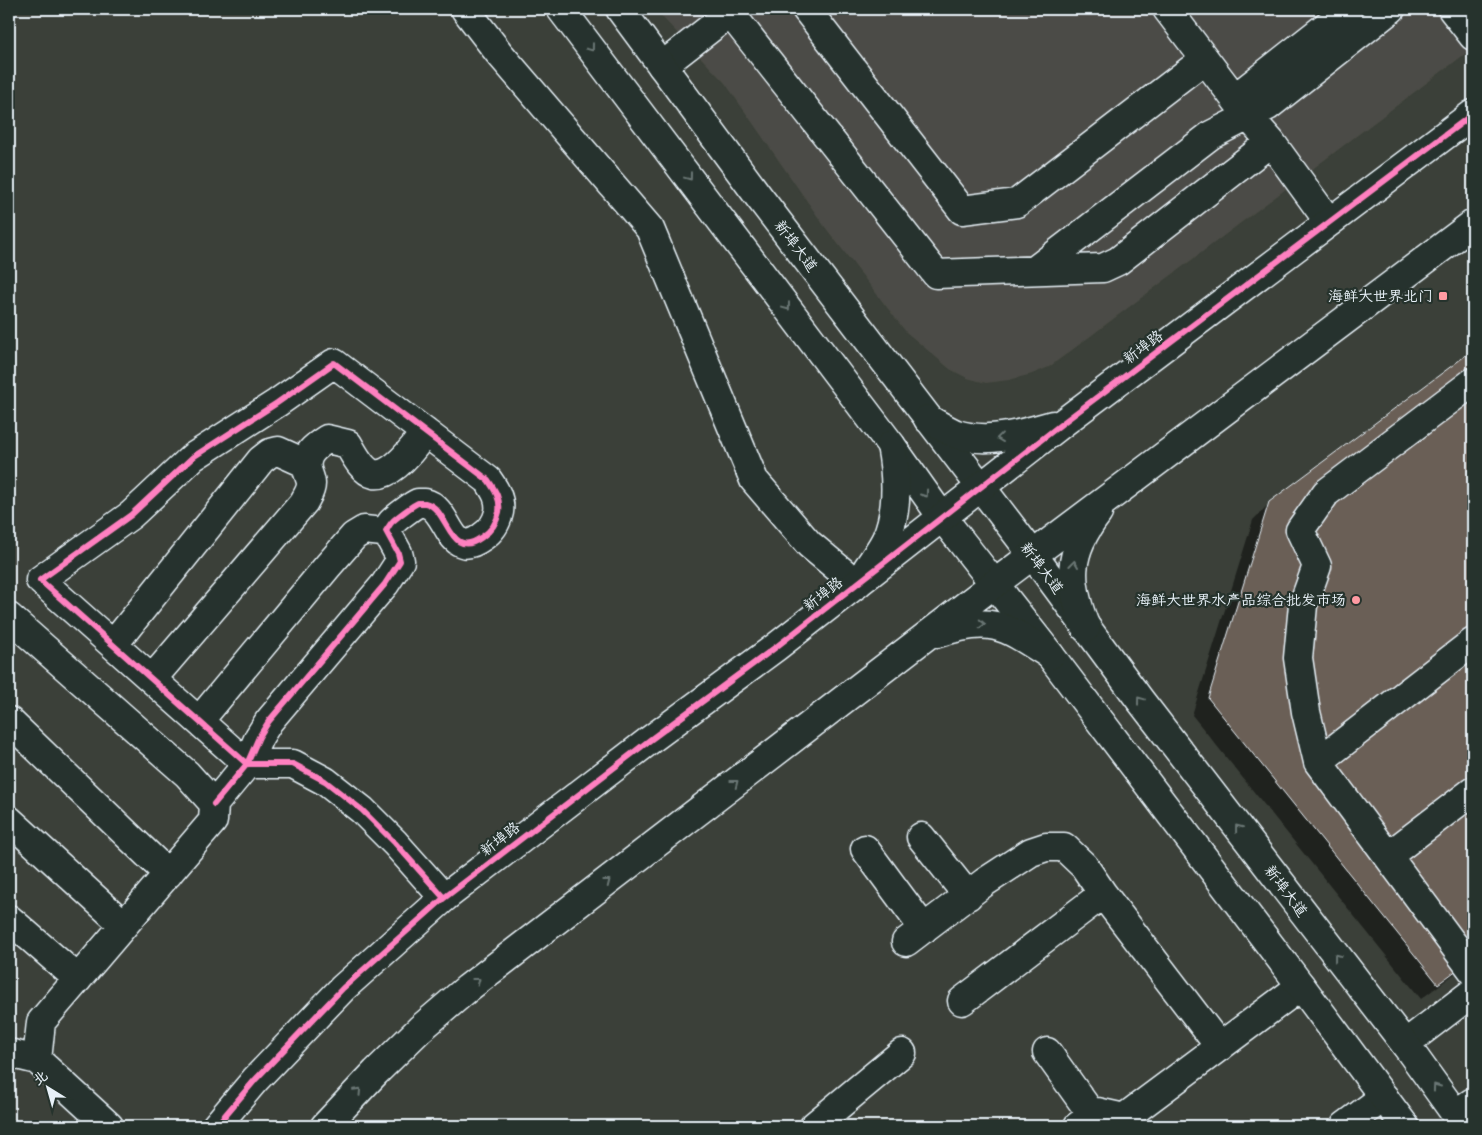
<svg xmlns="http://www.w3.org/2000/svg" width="1482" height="1135" font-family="Itim,'LXGW WenKai TC',sans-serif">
  <rect width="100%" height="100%" fill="#3b4039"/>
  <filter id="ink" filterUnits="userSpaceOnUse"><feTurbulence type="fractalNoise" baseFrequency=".02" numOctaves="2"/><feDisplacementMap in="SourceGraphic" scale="10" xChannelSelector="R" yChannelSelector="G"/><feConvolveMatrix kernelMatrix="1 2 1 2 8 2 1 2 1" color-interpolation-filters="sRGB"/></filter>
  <g filter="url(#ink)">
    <!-- built -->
    <path fill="#4c4c46" d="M655 9H1473V48L1076 347 1049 367 1032 374 1009 380 986 383 967 378 950 369 906 332 825 227 725 83 665 20Z"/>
    <!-- shadow -->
    <path fill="#0007" d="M1473 352V960L1421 999 1192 715 1253 520 1270 503Z"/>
    <!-- building -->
    <path fill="#6b5f56" stroke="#e8f1f8" d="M1473 350V958L1438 984 1208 698 1269 502Z"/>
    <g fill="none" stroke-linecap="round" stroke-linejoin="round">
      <!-- street casing -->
      <g stroke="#e8f1f8" stroke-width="31">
        <path id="street" d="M465 9 499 53 650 229 754 480 809 544 857 584
          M727 9 936 274 1103 268 1118 261 1271 142
          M806 9 962 210 1017 203 1205 59
          M1167 9 1248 116 1271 142 1329 222
          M1452 9 1473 36
          M662 66 735 9
          M1235 98 1348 9
          M1035 270 1211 135 1268 106 1391 9
          M1473 382 1326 493 1300 530 1317 566 1303 605 1298 658 1306 712 1318 762 1473 971
          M9 617 187 774 214 804 213 821 41 1022 37 1060
          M113 645 261 460 270 453 278 451 298 460 306 461
          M152 679 304 502C307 496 311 491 311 484 311 479 308 474 307 469 304 454 316 446 327 439L348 444C354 454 362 471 374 474 392 478 416 445 425 432
          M9 721 168 874
          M199 721 327 567 354 536 364 530 383 532 386 531
          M1318 762 1473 642
          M214 804 247 764 40 580 131 515 193 457 277 403 334 363 488 480C495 490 501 499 499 512 497 522 491 531 482 537 448 562 450 508 425 503 423 503 420 503 418 503 413 505 396 518 392 522 390 524 388 528 386 531L398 553 400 561 385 584 269 721 259 737 247 764H293L325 781 362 810 395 843 444 898
          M9 820 124 925
          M921 837 968 896
          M865 849 924 929
          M1388 856 1473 791
          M9 919 78 979
          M906 942 985 882 1031 852 1046 847H1064L1084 866 1103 894
          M962 1001 1103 894 1220 1047
          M1405 1044 1473 992
          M1047 1052 1092 1115
          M9 1053 37 1060 109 1126
          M1455 1114 1473 1102
          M814 1126 902 1053
          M1078 1126 1097 1112 1124 1118 1301 986"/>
      </g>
      <!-- secondary casing -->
      <g stroke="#e8f1f8" stroke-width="31">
        <path id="secondary" d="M1345 1126 1384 1097"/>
      </g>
      <!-- primary casing -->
      <g stroke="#e8f1f8" stroke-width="31">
        <path id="primary" d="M561 9 891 445 942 517 1050 655 1301 986 1405 1126
          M620 9 759 197 1033 555 1140 700 1405 1044 1464 1126"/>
      </g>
      <!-- highway casing -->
      <g stroke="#e8f1f8" stroke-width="31">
        <path id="highway" d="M928 419C937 424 947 430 956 434 989 444 1021 434 1053 425
          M867 569C874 559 881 549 886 539 899 509 897 476 891 445
          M1086 628C1068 583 1066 554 1098 513
          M938 633C992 615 1005 626 1050 655
          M216 1126 255 1080 343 988 444 898 650 740 776 647 1064 422 1473 114
          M325 1126 376 1072 420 1029 468 988 994 584 1473 224"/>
      </g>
      <!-- street -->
      <use href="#street" stroke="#26332d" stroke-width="28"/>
      <!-- secondary -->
      <use href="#secondary" stroke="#26332d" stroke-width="28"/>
      <!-- primary -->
      <use href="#primary" stroke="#26332d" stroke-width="28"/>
      <!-- highway -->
      <use href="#highway" stroke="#26332d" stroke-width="28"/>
      <!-- cycleway casing -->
      <g stroke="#26332d" stroke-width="9">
        <path id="cycleway" d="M214 804 247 764 40 580 131 515 193 457 277 403 334 363 488 480C495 490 501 499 499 512 497 522 491 531 482 537 448 562 450 508 425 503 423 503 420 503 418 503 413 505 396 518 392 522 390 524 388 528 386 531L398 553 400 561 385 584 269 721 259 737 247 764H293L325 781 362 810 395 843 444 898
          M216 1126 255 1080 343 988 444 898 650 740 776 647 1064 422 1473 114"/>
      </g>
      <!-- cycleway -->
      <use href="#cycleway" stroke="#ff80c0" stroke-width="6"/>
    </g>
    <!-- one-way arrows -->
    <defs><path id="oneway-chevron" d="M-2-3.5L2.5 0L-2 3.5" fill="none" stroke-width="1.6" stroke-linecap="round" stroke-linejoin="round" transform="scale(1.25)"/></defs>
    <g stroke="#6a7674">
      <use href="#oneway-chevron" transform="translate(591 48) rotate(53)"/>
      <use href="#oneway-chevron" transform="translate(689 177) rotate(53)"/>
      <use href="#oneway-chevron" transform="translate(787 307) rotate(53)"/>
      <use href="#oneway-chevron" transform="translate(1000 438) rotate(173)"/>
      <use href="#oneway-chevron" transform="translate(925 494) rotate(54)"/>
      <use href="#oneway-chevron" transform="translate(1074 564) rotate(-83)"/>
      <use href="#oneway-chevron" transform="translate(982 624) rotate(3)"/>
      <use href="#oneway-chevron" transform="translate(1140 700) rotate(-127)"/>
      <use href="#oneway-chevron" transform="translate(735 783) rotate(-38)"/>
      <use href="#oneway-chevron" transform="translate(1238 828) rotate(-128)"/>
      <use href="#oneway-chevron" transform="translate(607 882) rotate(-38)"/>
      <use href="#oneway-chevron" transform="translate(1337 957) rotate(-128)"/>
      <use href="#oneway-chevron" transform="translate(477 981) rotate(-37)"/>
      <use href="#oneway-chevron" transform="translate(1436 1087) rotate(-126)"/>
      <use href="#oneway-chevron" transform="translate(358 1091) rotate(-47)"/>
    </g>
  </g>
  <!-- markers -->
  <g fill="#ff9aa2" stroke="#26332d" stroke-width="2">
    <rect x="1438" y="291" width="10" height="10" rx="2.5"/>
    <circle cx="1356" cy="600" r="5"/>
  </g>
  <g text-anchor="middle" stroke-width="4.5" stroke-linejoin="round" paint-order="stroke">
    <!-- street labels -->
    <g font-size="15" fill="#e8f1f8" stroke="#26332d">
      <text transform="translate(796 246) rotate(53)" y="5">新埠大道</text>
      <text transform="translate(1143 347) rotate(-37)" y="5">新埠路</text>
      <text transform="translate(1042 568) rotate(53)" y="5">新埠大道</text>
      <text transform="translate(823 594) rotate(-38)" y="5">新埠路</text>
      <text transform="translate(500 839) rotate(-38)" y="5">新埠路</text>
      <text transform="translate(1286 891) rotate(53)" y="5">新埠大道</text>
    </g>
    <!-- poi labels -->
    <g font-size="15" fill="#e8f1f8" stroke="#26332d" text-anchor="end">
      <text x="1433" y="301">海鲜大世界北门</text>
      <text x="1346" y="605">海鲜大世界水产品综合批发市场</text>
    </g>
  </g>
  <!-- margin -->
  <rect width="1482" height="1135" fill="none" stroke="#26332d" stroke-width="30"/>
  <rect x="15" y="15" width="1452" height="1105" fill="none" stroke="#e8f1f8" stroke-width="2" filter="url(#ink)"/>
  <!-- north arrow -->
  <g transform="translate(48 1088) rotate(323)" stroke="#26332d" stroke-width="4" paint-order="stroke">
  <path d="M0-4L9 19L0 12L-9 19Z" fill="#e8f1f8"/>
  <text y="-8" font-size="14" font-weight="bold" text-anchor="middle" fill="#e8f1f8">北</text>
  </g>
</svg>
